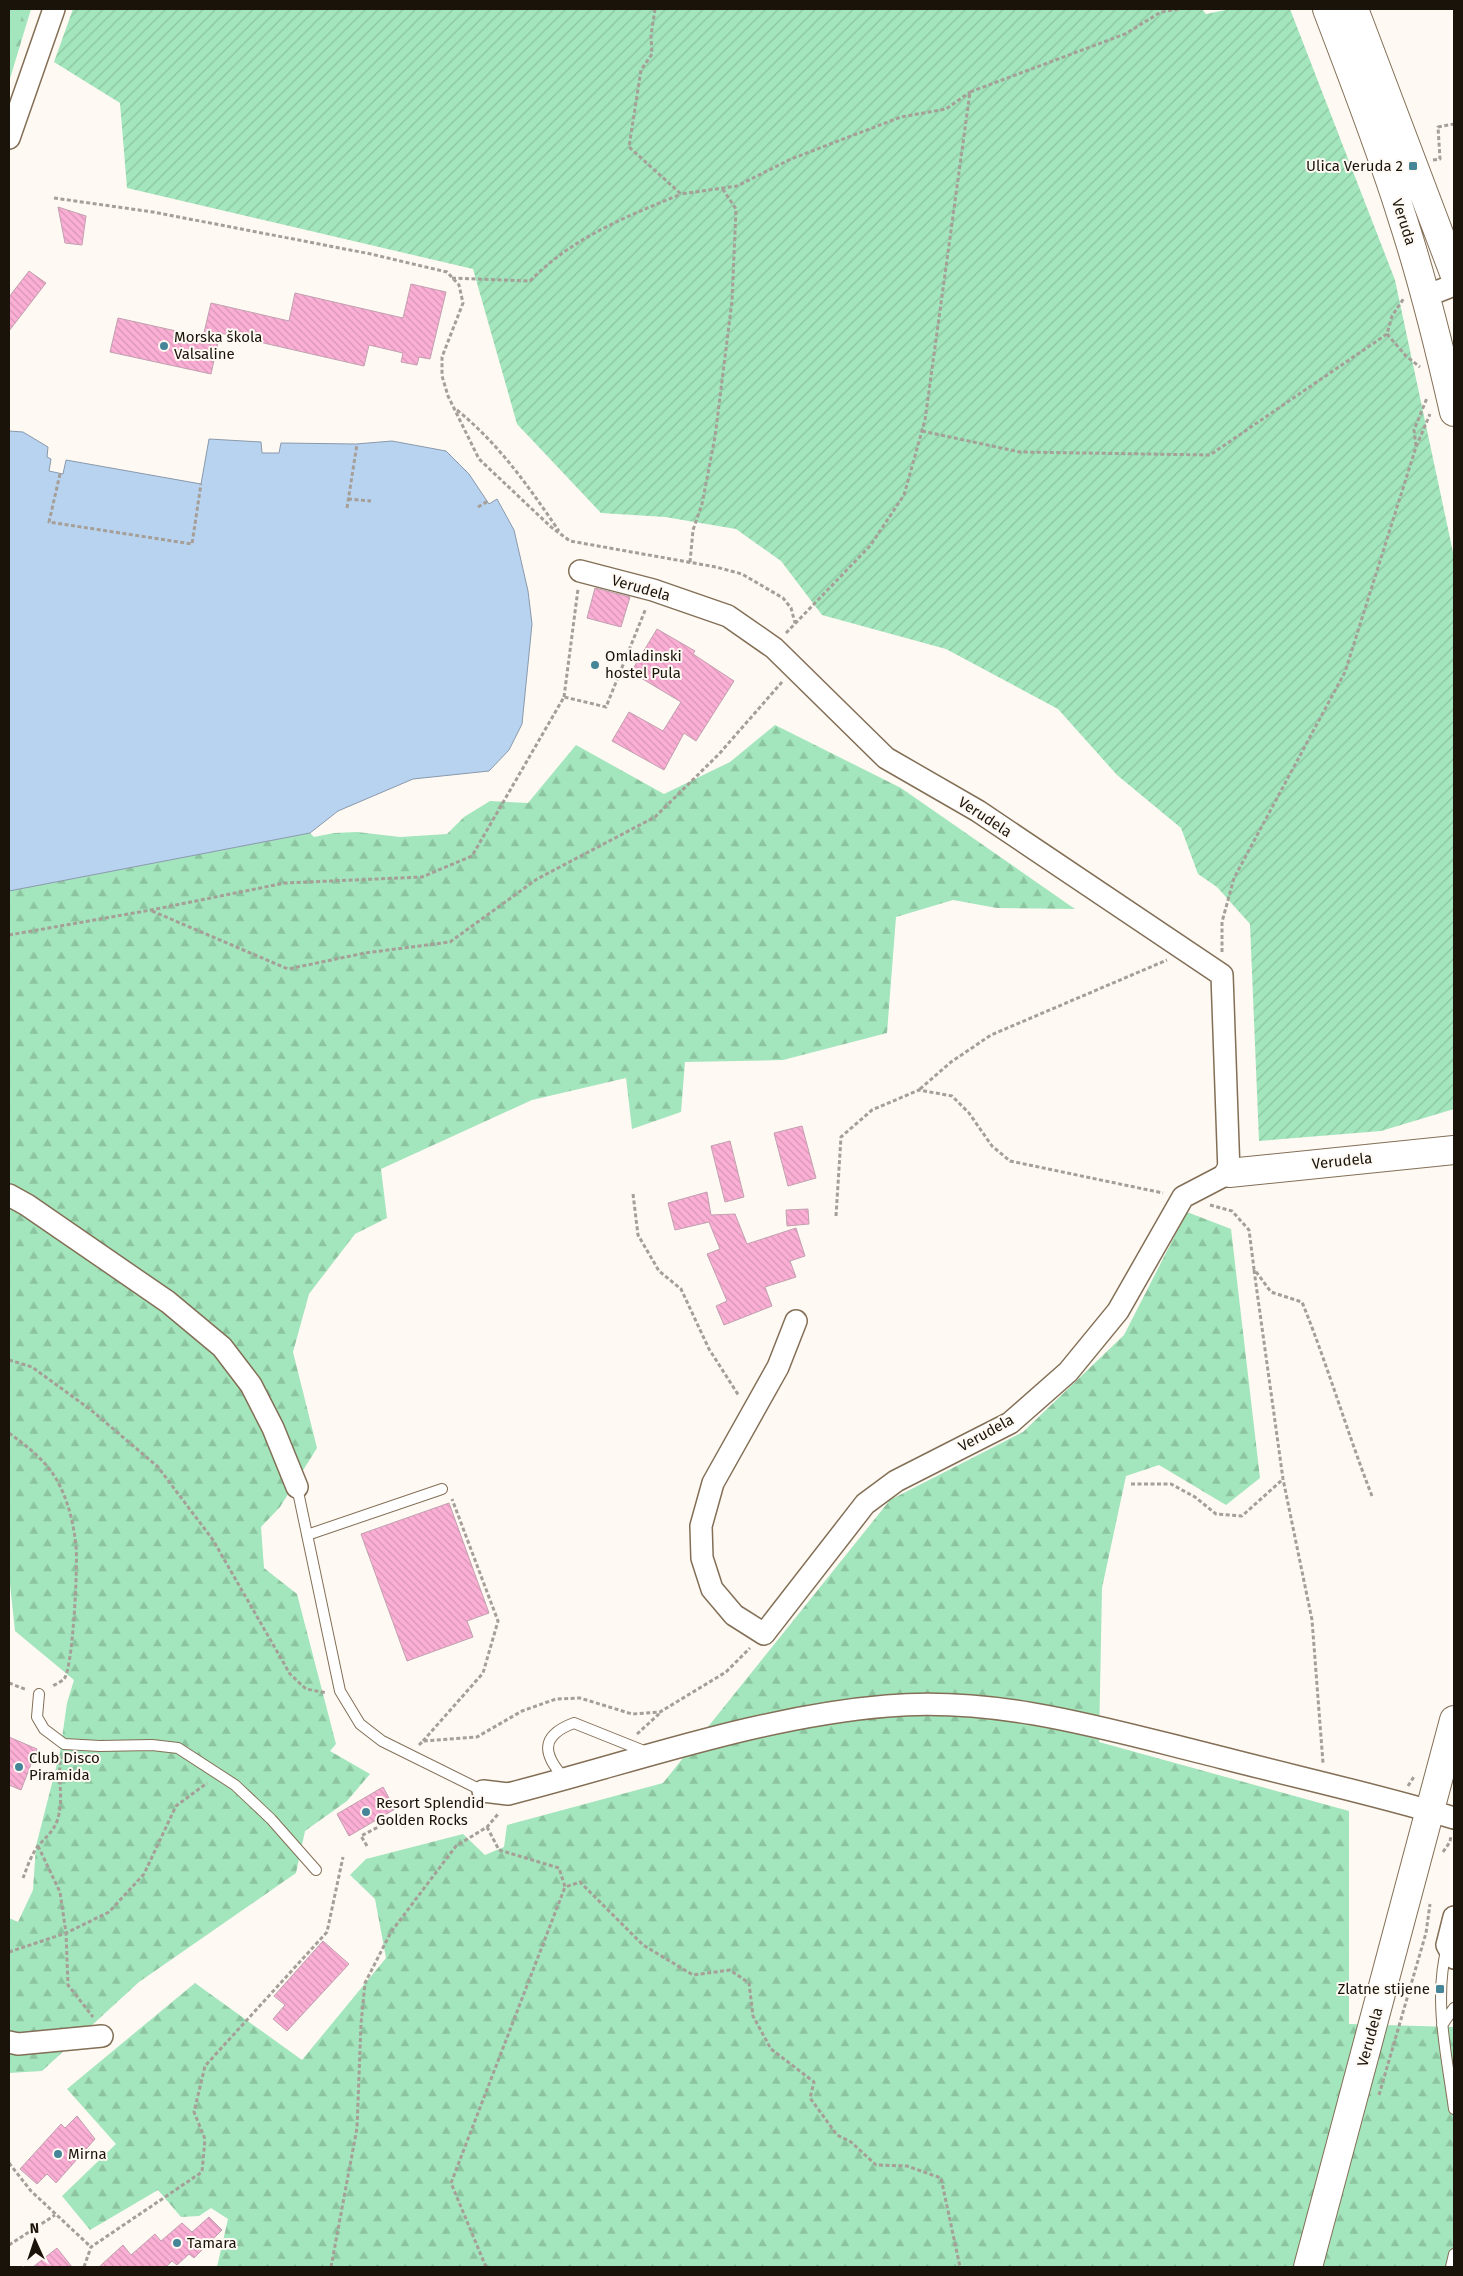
<svg xmlns="http://www.w3.org/2000/svg" width="1463" height="2276" font-family="'Fira Sans',sans-serif">
  <defs>
    <pattern id="forest-firs" width="22" height="20" patternUnits="userSpaceOnUse" patternTransform="scale(1.25)"><rect width="22" height="20" fill="#a3e5bc"/><path d="M5 1l3.5 6h-7zM16 11l3.5 6h-7z" fill="#8cc4a0"/></pattern>
    <pattern id="garden-furrows" width="10" height="10" patternUnits="userSpaceOnUse" patternTransform="scale(1.25)"><rect width="10" height="10" fill="#a3e5bc"/><path d="M-1 1l2-2M0 10L10 0M9 11l2-2" fill="none" stroke="#8cc4a0"/></pattern>
    <pattern id="building-back-hatch" width="6" height="6" patternUnits="userSpaceOnUse" patternTransform="scale(1.25)"><rect width="6" height="6" fill="#fbafd5"/><path d="M-1 5l2 2M0 0l6 6M5-1l2 2" fill="none" stroke="#d796b6"/></pattern>
  </defs>
  <rect width="100%" height="100%" fill="#fef9f3"/>
  <!-- forest -->
  <path fill="url(#forest-firs)" d="M9 9H31L9 82Z
    M775 725 901 788 1075 909 997 908 953 900 896 917 887 1033 783 1060 685 1062 681 1112 632 1129 626 1078 532 1100 381 1169 387 1218 355 1234 309 1294 293 1352 317 1448 280 1507 261 1527 264 1568 297 1594 336 1744 330 1751 370 1774 347 1801 305 1831 296 1873 139 1982 42 2071 9 2073V1918L18 1922 33 1890 36 1846 60 1752 67 1703 74 1680 15 1631 9 1575V891L310 833 314 837 334 833 357 832 400 837 447 834 464 817 490 801 528 803 576 745 664 794 730 762Z
    M1187 1212 1231 1229 1260 1478 1226 1505 1159 1465 1126 1476 1102 1588 1099 1742 1349 1811V2024L1454 2027V2267H217L228 2219 211 2208 199 2216 181 2217 158 2190 90 2230 62 2196 116 2144 67 2089 195 1983 302 2060 386 1958 375 1899 350 1875 366 1859 463 1834 485 1855 504 1847 507 1825 663 1783 890 1500 1023 1432 1124 1335Z"/>
  <!-- garden -->
  <path fill="url(#garden-furrows)" d="M73 9H1202L1206 14 1231 9H1290L1395 280 1454 557V1109L1381 1131 1259 1141 1250 924 1217 887 1198 874 1181 828 1117 775 1058 709 946 649 822 615 781 561 736 529 665 517 601 513 517 424 473 269 127 188 120 103 54 62Z"/>
  <!-- pitch -->
  <path fill="#a3e5bc" d="M9 10 23 14 9 52Z"/>
  <!-- water -->
  <path fill="#b8d3f0" stroke="#8999ab" d="M9 431 23 432 48 447 47 457 51 459 49 471 63 474 66 460 201 484 209 439 261 442 262 453H279L281 443 356 444 392 441 446 451 469 474 489 504 497 499 514 530 528 591 532 624 522 724 509 750 489 771 413 779 338 811 310 833 9 891Z"/>
  <!-- building -->
  <path fill="url(#building-back-hatch)" stroke="#c1a0af" d="M58 207 86 216 82 245 65 243Z
    M29 271 46 283 9 331V297Z
    M411 284 446 292 430 359 419 357 417 365 401 362 403 353 369 345 364 366 220 333 211 374 110 352 118 318 203 337 211 303 289 321 295 293 403 318Z
    M595 588 630 597 621 627 587 618Z
    M657 629 695 651 693 654 734 681 696 741 684 733 664 770 612 741 629 712 663 731 681 702 631 672Z
    M802 1126 816 1178 788 1186 774 1133Z
    M730 1141 744 1197 725 1202 711 1146Z
    M707 1192 711 1215 735 1214 747 1244 796 1228 805 1256 790 1261 796 1277 765 1287 772 1306 724 1325 716 1306 727 1301 707 1254 720 1249 709 1222 675 1230 668 1203Z
    M808 1209 809 1224 787 1226 786 1210Z
    M449 1503 489 1613 467 1621 473 1637 407 1661 361 1534Z
    M9 1737 37 1749 21 1790 9 1785Z
    M383 1787 395 1809 349 1836 337 1814Z
    M323 1941 349 1964 287 2031 273 2019 285 2005 274 1996Z
    M77 2116 95 2139 56 2183 47 2174 37 2184 20 2169 61 2124 65 2128Z
    M209 2217 222 2230 194 2258 189 2254 177 2265 172 2261 166 2267H99L123 2245 131 2255 155 2234 161 2241 182 2223 192 2232Z
    M57 2248 72 2267H33Z"/>
  <g fill="none" stroke-linecap="round" stroke-linejoin="round">
    <!-- lane casing -->
    <g stroke="#836f56" stroke-width="12">
      <path id="lane" d="M297 1487 340 1691 360 1724 382 1741 483 1791
        M307 1535 442 1489
        M39 1694 37 1717 44 1729 64 1744 100 1746 152 1745 178 1748 235 1785 271 1819 316 1870
        M565 1779C543 1755 539 1736 574 1723L649 1753
        M1447 1947C1433 2000 1447 2056 1454 2109
        M1442 2025 1454 2008
        M1451 2267 1454 2254"/>
    </g>
    <!-- street casing -->
    <g stroke="#836f56" stroke-width="24">
      <path id="street" d="M9 138 54 9
        M1426 296 1454 285
        M580 571 653 590 728 616 774 648 886 758 978 811 1222 975 1229 1173 1183 1197 1118 1311 1068 1372 1010 1423 896 1481 865 1504 764 1634 734 1615 712 1589 702 1558 701 1526 713 1483 778 1367 796 1321
        M9 1195 27 1205 168 1302 222 1347 251 1385 273 1428 297 1487
        M483 1791 508 1794C634 1762 757 1717 887 1706 1002 1696 1113 1731 1223 1758 1300 1778 1378 1795 1454 1818
        M1454 1917 1447 1945 1454 1958
        M9 2042 18 2044 102 2036"/>
    </g>
    <!-- secondary casing -->
    <g stroke="#836f56" stroke-width="30">
      <path id="secondary" d="M1327 9C1353 78 1380 146 1402 217 1423 281 1439 346 1454 412
        M1354 9 1454 273
        M1229 1173 1454 1150
        M1308 2267 1454 1720"/>
    </g>
    <!-- path -->
    <path stroke="#a59f98" stroke-width="3" stroke-dasharray="4 2.5" stroke-linecap="butt" d="M655 9 651 36 652 54 641 70 629 147 681 194 737 186 791 159 901 117 946 109 970 92
      M1433 160 1440 159 1438 127 1454 124
      M54 198 153 212 371 254 447 272 459 285 463 303 442 357V376L448 396 479 459 551 527 570 541 716 567 742 574 783 598 791 608 795 623
      M452 278 530 281C573 237 626 217 681 194
      M1387 334 1406 356 1420 367
      M457 410C500 445 528 486 559 531
      M922 431 1020 452 1210 455 1387 334 1392 316 1404 298
      M1416 446 1414 430 1427 398
      M60 474 49 522 192 544 201 484
      M348 499 371 501
      M478 507 488 501
      M347 508 357 444
      M690 562 693 530 702 504 715 437 732 301 736 209 722 188
      M786 633 870 546 904 495 925 420 970 92 1125 34 1161 12 1179 9
      M564 697 578 589
      M152 911 288 969 365 953 450 942 537 879 655 817 719 754 782 682
      M9 935 151 910 285 883 422 877 472 856 564 697 606 707 646 608
      M1222 952V922L1234 878 1345 672 1416 447 1430 414
      M920 1089 951 1062 991 1035 1167 960
      M633 1194 638 1235 659 1271 681 1289 709 1349 739 1396
      M1210 1205 1232 1211 1249 1230 1254 1269 1271 1292 1302 1302C1328 1366 1347 1432 1372 1496
      M836 1216 841 1137 872 1110 919 1090 952 1096 969 1113 992 1146 1010 1161 1163 1193
      M1254 1270 1283 1479 1312 1620 1323 1763
      M9 1360 32 1367 91 1410 158 1467 213 1540 290 1674 306 1689 327 1693
      M9 1433C28 1447 48 1462 59 1484 69 1504 74 1525 76 1547 78 1564 73 1669 64 1679 61 1682 54 1685 51 1687
      M1131 1484H1171L1195 1497 1216 1514 1242 1516 1282 1480
      M9 1683 27 1690
      M637 1734 660 1713
      M423 1741 483 1673 498 1621 452 1499
      M419 1745 423 1741 477 1737 522 1711 556 1699 580 1698 632 1714 660 1712 726 1672 750 1648
      M1408 1786 1415 1775
      M487 1827 499 1850 559 1868 565 1887 580 1882 643 1945 693 1975 730 1970 749 1983 753 2016 771 2049 814 2082 810 2098 837 2135 851 2142 876 2165 907 2166 941 2178 960 2267
      M38 1846 60 1892 66 1933 68 1985 93 2017
      M367 1846 361 1836 399 1816 406 1827
      M1443 1852 1450 1842 1451 1835
      M23 1878C27 1868 31 1855 38 1846 46 1837 55 1830 58 1818 64 1797 57 1777 61 1757
      M9 1952 66 1933 109 1912 144 1874 176 1806 207 1783
      M1379 2095 1426 1933 1430 1904
      M9 2163 31 2191 91 2247
      M9 2245 55 2215
      M84 2267 91 2247 202 2172 205 2139 194 2112 205 2066 327 1932 343 1857
      M331 2267 357 2128 361 2024 365 1983 391 1932 456 1846 487 1827 499 1813
      M486 2267 451 2183 565 1887"/>
    <!-- lane -->
    <use href="#lane" stroke="#fff" stroke-width="10"/>
    <!-- street -->
    <use href="#street" stroke="#fff" stroke-width="21"/>
    <!-- secondary -->
    <use href="#secondary" stroke="#fff" stroke-width="28"/>
  </g>
  <!-- markers -->
  <g fill="#448698" stroke="#fef9f3" stroke-width="2">
    <rect x="1408" y="161" width="10" height="10" rx="2.5"/>
    <circle cx="164" cy="346" r="5"/>
    <circle cx="595" cy="665" r="5"/>
    <circle cx="19" cy="1767" r="5"/>
    <circle cx="366" cy="1812" r="5"/>
    <rect x="1435" y="1984" width="10" height="10" rx="2.5"/>
    <circle cx="58" cy="2154" r="5"/>
    <circle cx="177" cy="2243" r="5"/>
  </g>
  <g text-anchor="middle" stroke-width="4" stroke-linejoin="round" paint-order="stroke">
    <!-- poi labels -->
    <g font-size="15" fill="#1a1309" stroke="#fef9f3" text-anchor="start">
      <text x="1403" y="171" text-anchor="end">Ulica Veruda 2</text>
      <text x="174" y="342">Morska škola<tspan x="174" dy="17">Valsaline</tspan></text>
      <text x="605" y="661">Omladinski<tspan x="605" dy="17">hostel Pula</tspan></text>
      <text x="29" y="1763">Club Disco<tspan x="29" dy="17">Piramida</tspan></text>
      <text x="376" y="1808">Resort Splendid<tspan x="376" dy="17">Golden Rocks</tspan></text>
      <text x="1430" y="1994" text-anchor="end">Zlatne stijene</text>
      <text x="68" y="2159">Mirna</text>
      <text x="187" y="2248">Tamara</text>
    </g>
    <!-- street labels -->
    <g font-size="15" fill="#1a1309" stroke="#fef9f3">
      <text transform="translate(1404 222) rotate(72)" y="5">Veruda</text>
      <text transform="translate(641 588) rotate(16)" y="5">Verudela</text>
      <text transform="translate(985 817) rotate(33)" y="5">Verudela</text>
      <text transform="translate(1342 1161) rotate(-6)" y="5">Verudela</text>
      <text transform="translate(986 1433) rotate(-29)" y="5">Verudela</text>
      <text transform="translate(1370 2037) rotate(-75)" y="5">Verudela</text>
    </g>
  </g>
  <!-- border -->
  <rect width="1463" height="2276" fill="none" stroke="#1a1309" stroke-width="20"/>
  <!-- north arrow -->
  <g transform="translate(35 2241) rotate(357)" stroke="#fef9f3" stroke-width="4" paint-order="stroke">
  <path d="M0-4L9 19L0 12L-9 19Z" fill="#1a1309"/>
  <text y="-8" font-size="14" font-weight="bold" text-anchor="middle" fill="#1a1309">N</text>
  </g>
</svg>
